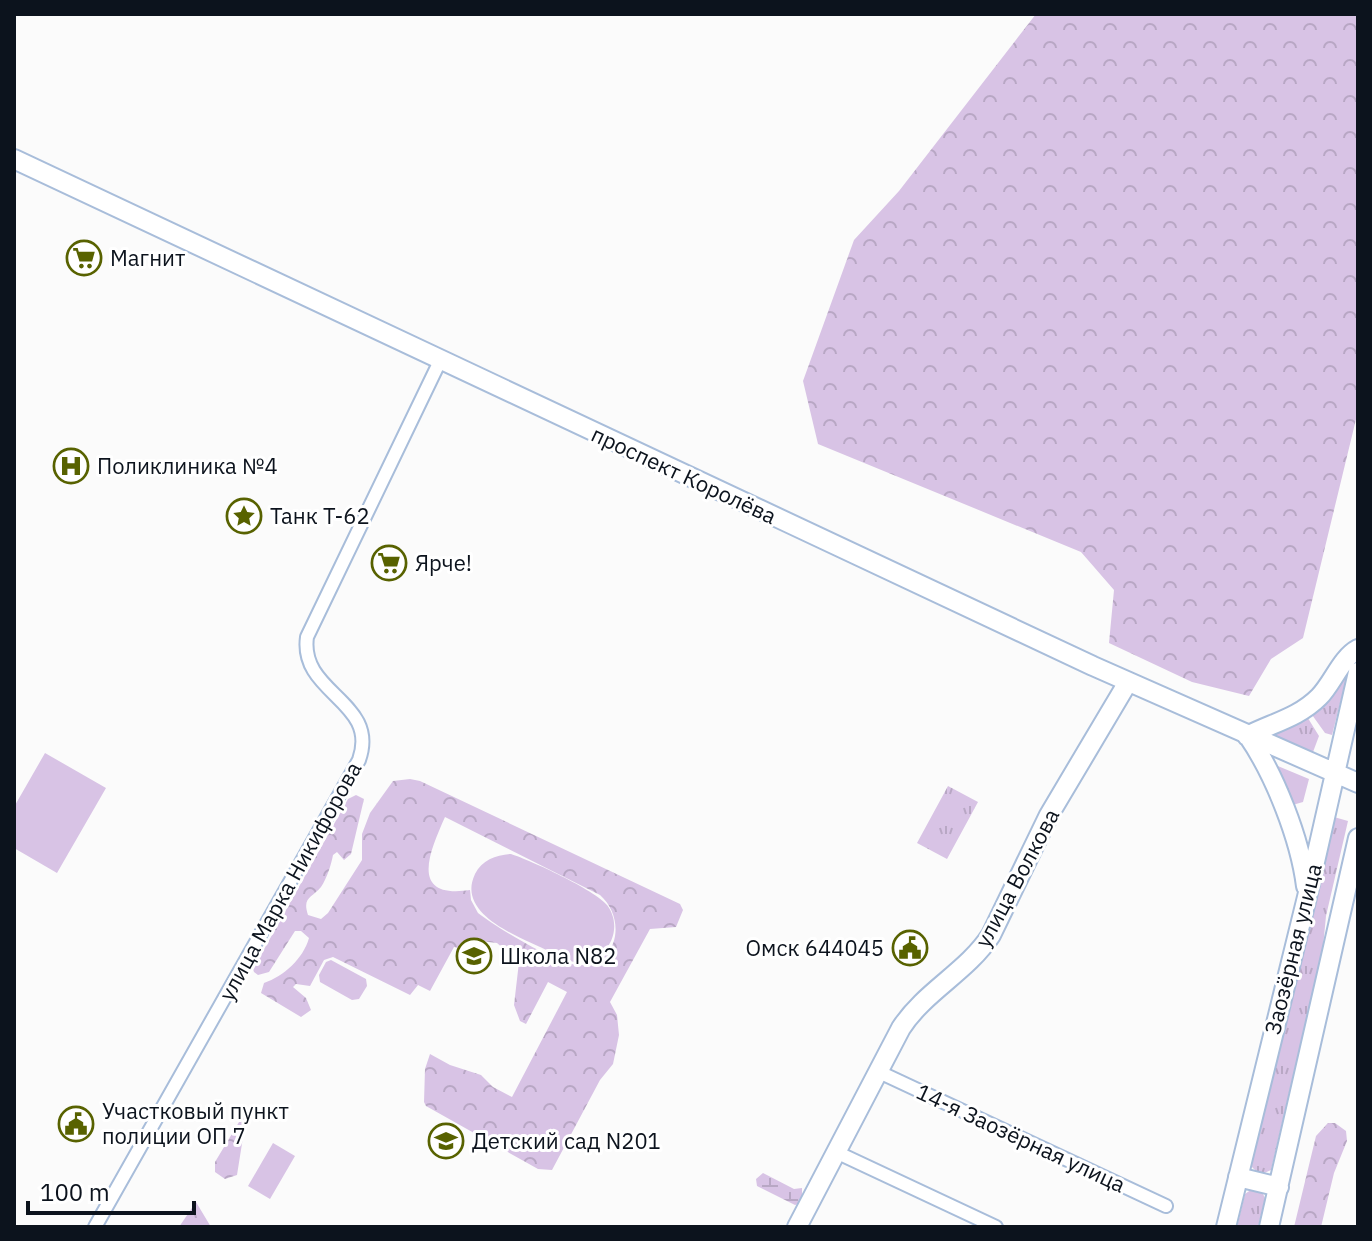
<svg xmlns="http://www.w3.org/2000/svg" width="1372" height="1241" font-family="'IBM Plex Sans',sans-serif">
  <defs>
    <pattern id="grass-tufts" width="24" height="20" patternUnits="userSpaceOnUse" patternTransform="scale(2)"><rect width="24" height="20" fill="#d8c3e5"/><path d="M3 7l-1-3M5 7V3M7 7l1-3M15 17l-1-3M17 17v-4M19 17l1-3" fill="none" stroke="#b8a7c4"/></pattern>
    <pattern id="forest-crowns" width="20" height="18" patternUnits="userSpaceOnUse" patternTransform="scale(2)"><rect width="20" height="18" fill="#d8c3e5"/><path d="M2 6a3 3 0 1 1 6 0M12 15a3 3 0 1 1 6 0" fill="none" stroke="#b8a7c4"/></pattern>
    <pattern id="wetland-marsh" width="20" height="14" patternUnits="userSpaceOnUse" patternTransform="scale(2)"><rect width="20" height="14" fill="#d8c3e5"/><path d="M1 5h8M5 5V1M11 12h8M15 12V8" fill="none" stroke="#b8a7c4"/></pattern>
  </defs>
  <rect width="100%" height="100%" fill="#fbfbfb"/>
  <!-- grass -->
  <path fill="url(#grass-tufts)" d="M1348 672 1332 735 1325 733 1310 712Z
    M1306 715 1319 736 1313 752 1269 734Z
    M1273 764 1309 779 1303 802 1289 806Z
    M948 786 978 802 947 859 917 843Z
    M1334 817 1348 821 1326 916 1323 947 1271 1170 1260 1175 1252 1167V1160Z
    M1252 1189 1262 1192 1265 1198 1258 1227H1237L1245 1194Z"/>
  <!-- forest -->
  <path fill="url(#forest-crowns)" fill-rule="evenodd" d="M1036 14H1358V411L1303 638 1271 659 1249 696 1192 682 1109 643 1114 590 1081 552 818 444 803 381 854 240 899 191Z
    M410 779 420 781 680 904 683 910 676 927 650 929 610 1002 617 1015 619 1035 613 1064 600 1080 552 1170 538 1169 426 1106 424 1102 425 1069 430 1054 450 1065 481 1075 493 1087 512 1097 567 992 548 982 526 1024 520 1021 514 1005 519 962 497 943 480 941 470 950 454 947 430 991 418 985 410 995 333 957 324 960 310 986 296 984 293 987 306 998 311 1010 301 1017 261 993 264 983C284 976 303 959 309 938L301 931H295L269 972 258 975 254 972 253 969 348 799 356 795 364 799 351 854 344 860 337 852 333 855C331 865 327 878 321 887 312 898 302 897 308 915L321 919 328 913 362 860V834L370 813 393 781ZM445 817 600 895C628 920 617 968 577 965 555 963 496 927 478 913L471 900 470 890C409 899 429 853 445 817Z
    M246 1115 248 1120 244 1131 237 1175 225 1179 215 1172V1162L242 1117Z
    M1328 1123H1335L1346 1131 1347 1141 1334 1173 1321 1227H1294L1316 1136Z
    M196 1202 211 1227H179Z"/>
  <!-- wetland -->
  <path fill="url(#wetland-marsh)" d="M763 1173 794 1189 802 1188V1203L795 1205 757 1186 756 1179Z"/>
  <!-- pitch -->
  <path fill="#d8c3e5" d="M45 753 106 788 57 873 14 848V807Z
    M511 854C530 860 595 890 607 905 625 929 607 962 579 962 569 963 559 957 550 952 523 938 455 916 475 874 482 860 496 855 511 854Z
    M331 960 366 979 367 986 359 999 352 1000 320 982 319 975 326 962Z
    M273 1143 295 1156 270 1199 248 1186Z"/>
  <g fill="none" stroke-linecap="round" stroke-linejoin="round">
    <!-- street casing -->
    <g stroke="#a8bdda" stroke-width="16">
      <path id="street" d="M877 1071 1166 1206
        M836 1152 996 1227
        M95 1227 359 760C380 701 299 694 307 637L440 361"/>
    </g>
    <!-- secondary casing -->
    <g stroke="#a8bdda" stroke-width="22">
      <path id="secondary" d="M14 159 1093 666 1358 783
        M1247 736C1272 723 1298 718 1319 697 1333 683 1341 658 1358 649
        M1248 736C1275 775 1300 839 1306 886
        M1238 1177 1279 1187
        M797 1227 901 1028C925 991 967 972 991 935L1049 815 1128 682
        M1226 1227 1307 897 1358 672
        M1269 1227 1358 838"/>
    </g>
    <!-- street -->
    <use href="#street" stroke="#fff" stroke-width="12"/>
    <!-- secondary -->
    <use href="#secondary" stroke="#fff" stroke-width="18"/>
  </g>
  <!-- icons -->
  <defs>
    <g id="supermarket-ring" transform="scale(1.8)"><circle r="9.5" fill="#fff" stroke="#586200" stroke-width="1.5"/><path d="M-6-5.5h2.5l.6 2H6L4.5 2H-2.5L-4.4-4H-6ZM-1.5 3.2a1.3 1.3 0 1 0 .1 0ZM3 3.2a1.3 1.3 0 1 0 .1 0Z" fill="#586200"/></g>
    <g id="hospital-ring" transform="scale(1.8)"><circle r="9.5" fill="#fff" stroke="#586200" stroke-width="1.5"/><path d="M-5-5h3v3.5h4V-5h3V5h-3V1.5h-4V5h-3Z" fill="#586200"/></g>
    <g id="sight-ring" transform="scale(1.8)"><circle r="9.5" fill="#fff" stroke="#586200" stroke-width="1.5"/><path d="M0-6L1.8-2.2L6-1.7L2.9 1.2L3.7 5.4L0 3.3L-3.7 5.4L-2.9 1.2L-6-1.7L-1.8-2.2Z" fill="#586200"/></g>
    <g id="civic-ring" transform="scale(1.8)"><circle r="9.5" fill="#fff" stroke="#586200" stroke-width="1.5"/><path d="M-.6-6.5H3V-4.5H.6V-3L4-1V1h2V6H-6V1h2V-1L-.6-3ZM-1.2 2.5V6h2.4V2.5Z" fill="#586200"/></g>
    <g id="school-ring" transform="scale(1.8)"><circle r="9.5" fill="#fff" stroke="#586200" stroke-width="1.5"/><path d="M0-5L7-2L0 1L-7-2ZM-4 1L0 2.5L4 1V4Q0 6-4 4Z" fill="#586200"/></g>
  </defs>
  <g fill-rule="evenodd">
    <use href="#supermarket-ring" x="84" y="258"/>
    <use href="#hospital-ring" x="71" y="466"/>
    <use href="#sight-ring" x="244" y="516"/>
    <use href="#supermarket-ring" x="389" y="563"/>
    <use href="#civic-ring" x="910" y="948"/>
    <use href="#school-ring" x="474" y="956"/>
    <use href="#civic-ring" x="76" y="1124"/>
    <use href="#school-ring" x="446" y="1141"/>
  </g>
  <g text-anchor="middle" stroke-width="6" stroke-linejoin="round" paint-order="stroke">
    <!-- poi labels -->
    <g font-size="22" fill="#0c131d" stroke="#fff" text-anchor="start">
      <text x="110" y="266">Магнит</text>
      <text x="97" y="474">Поликлиника №4</text>
      <text x="270" y="524">Танк Т-62</text>
      <text x="415" y="571">Ярче!</text>
      <text x="884" y="956" text-anchor="end">Омск 644045</text>
      <text x="500" y="964">Школа N82</text>
      <text x="102" y="1119">Участковый пункт<tspan x="102" dy="25">полиции ОП 7</tspan></text>
      <text x="472" y="1149">Детский сад N201</text>
    </g>
    <!-- street labels -->
    <g font-size="22" fill="#0c131d" stroke="#fff">
      <text transform="translate(684 475) rotate(25)" y="8">проспект Королёва</text>
      <text transform="translate(1017 878) rotate(-62)" y="8">улица Волкова</text>
      <text transform="translate(290 881) rotate(-61)" y="8">улица Марка Никифорова</text>
      <text transform="translate(1293 949) rotate(-76)" y="8">Заозёрная улица</text>
      <text transform="translate(1021 1138) rotate(25)" y="8">14-я Заозёрная улица</text>
    </g>
  </g>
  <!-- border -->
  <rect width="1372" height="1241" fill="none" stroke="#0c131d" stroke-width="32"/>
  <!-- scale -->
  <path d="M28 1201v12h166v-12" fill="none" stroke="#0c131d" stroke-width="4"/>
  <text x="40" y="1201" font-size="24" fill="#0c131d" stroke="#ffffff" stroke-width="6" paint-order="stroke">100 m</text>
</svg>
